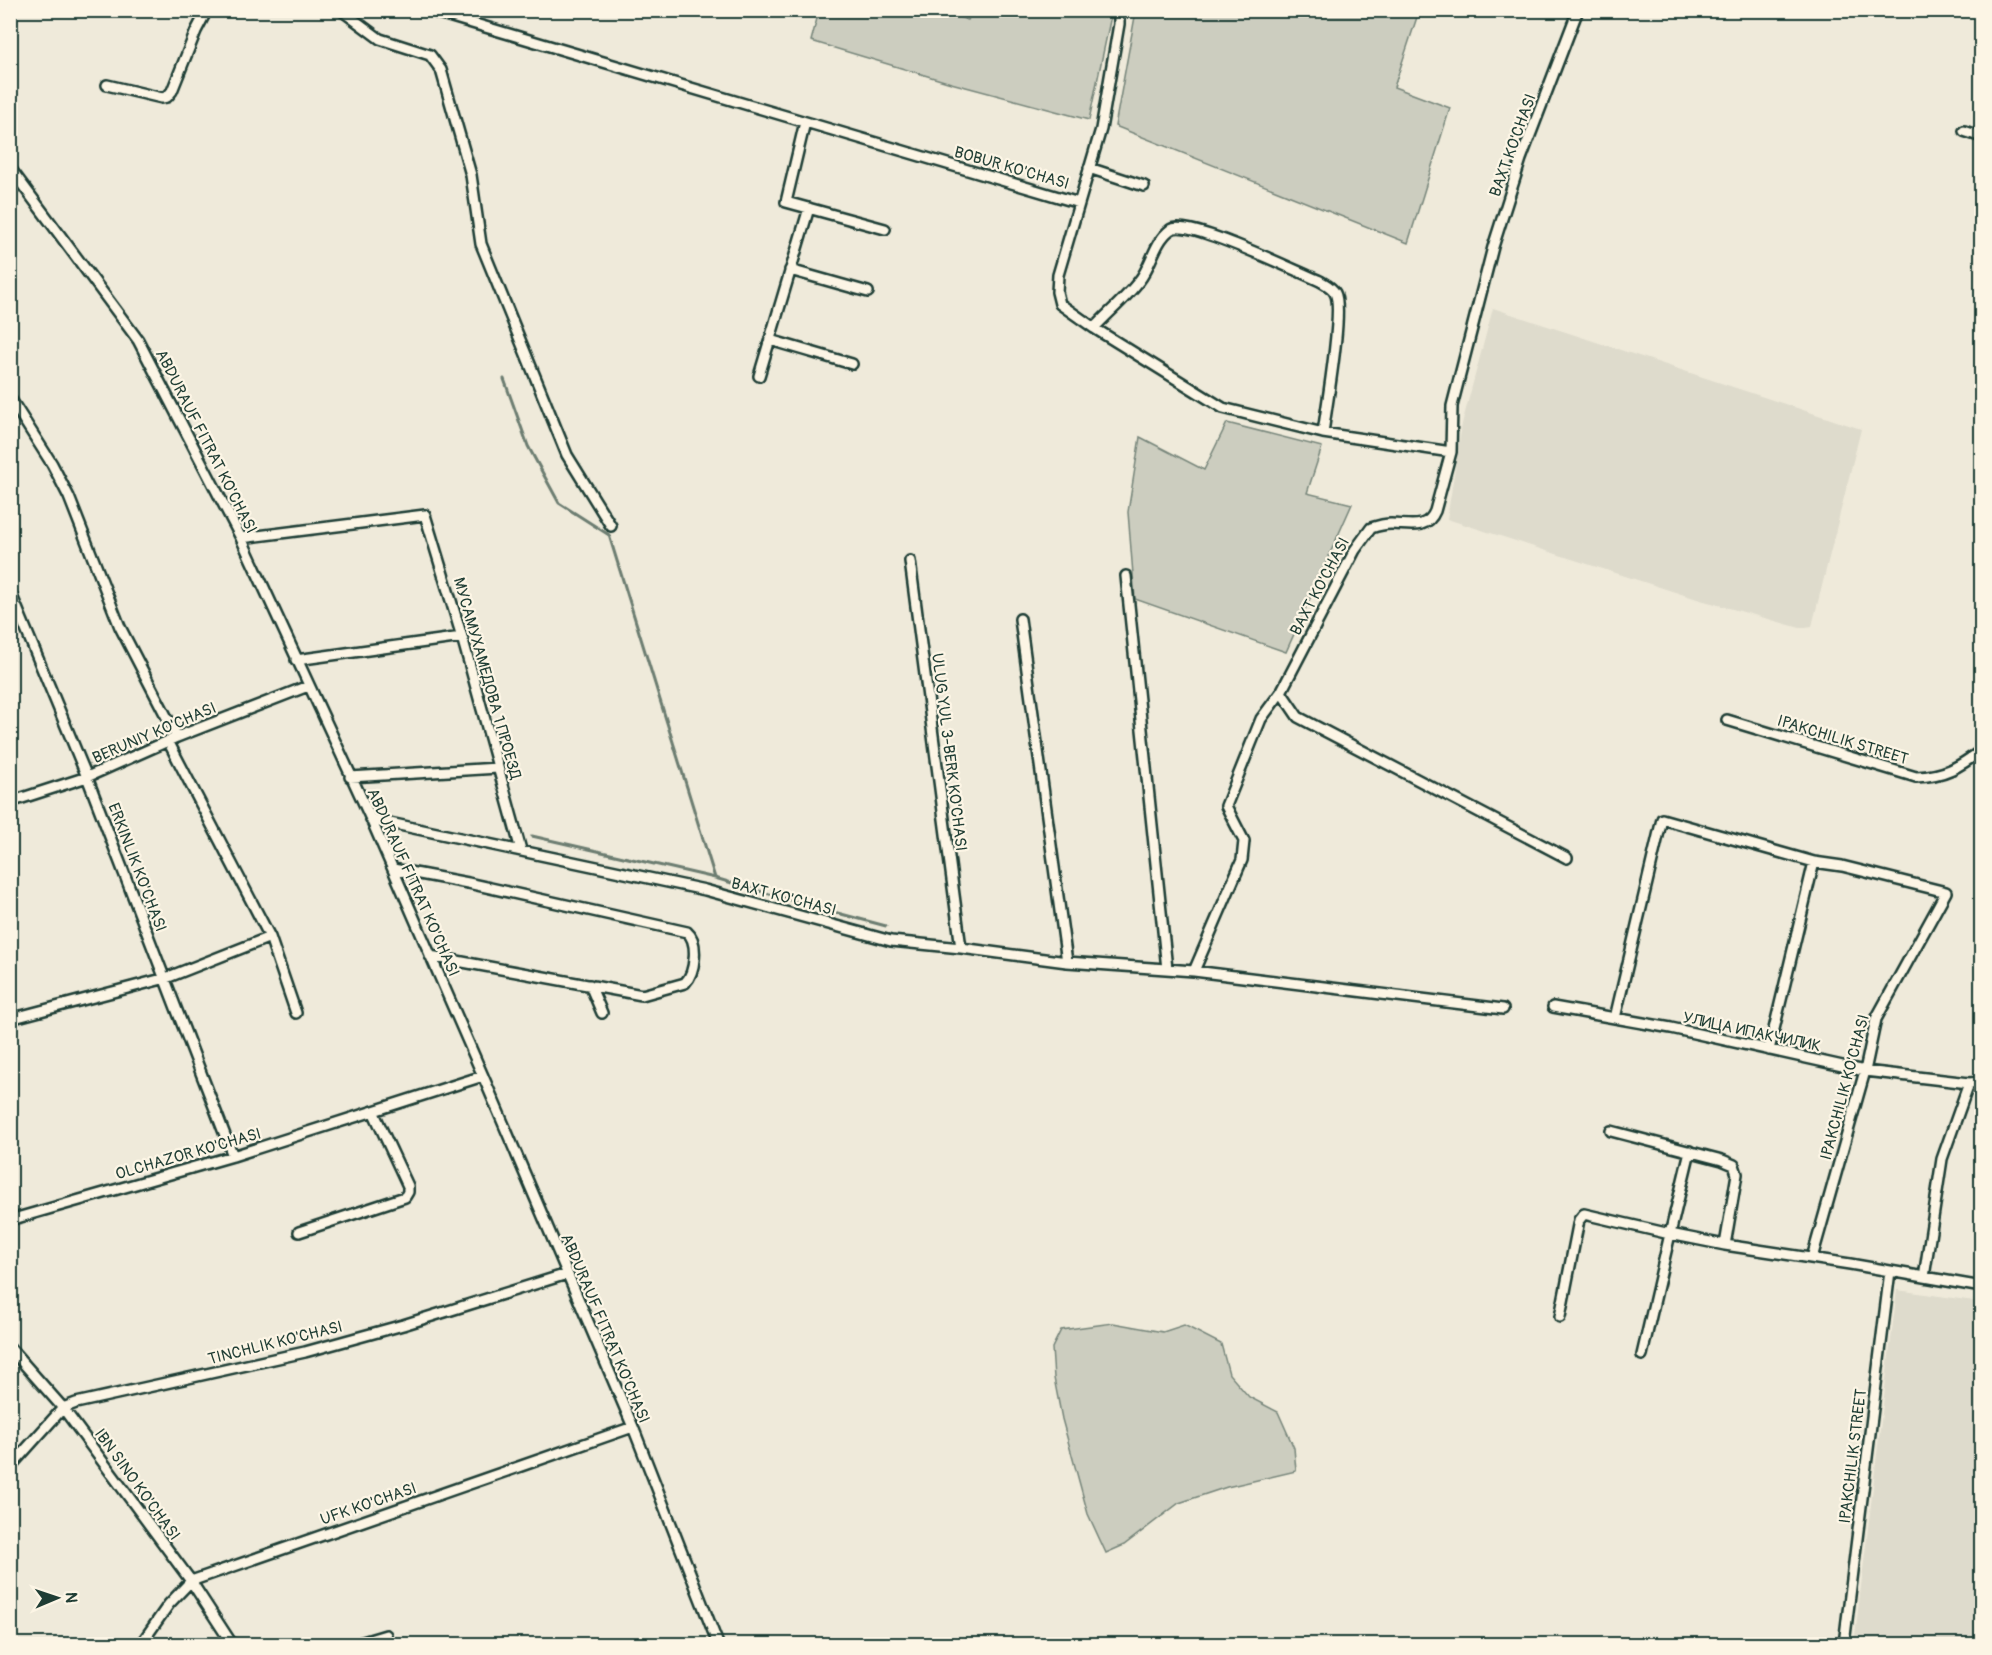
<svg xmlns="http://www.w3.org/2000/svg" width="1992" height="1655" font-family="Pangolin,sans-serif">
  <rect width="100%" height="100%" fill="#efeada"/>
  <filter id="ink" filterUnits="userSpaceOnUse"><feTurbulence type="fractalNoise" baseFrequency=".0167" numOctaves="2"/><feDisplacementMap in="SourceGraphic" scale="12" xChannelSelector="R" yChannelSelector="G"/><feConvolveMatrix kernelMatrix="1 2 1 2 8 2 1 2 1" color-interpolation-filters="sRGB"/></filter>
  <g filter="url(#ink)">
    <!-- built -->
    <path fill="#dedbcc" d="M1493 308 1861 429 1812 626 1800 628 1697 599 1447 519 1462 424Z
      M1897 1290 1981 1302V1644H1854Z"/>
    <!-- green -->
    <path fill="#cccdbf" stroke="#76857a" stroke-width="1.5" d="M819 11H940L968 20 972 11H1112L1089 120 951 83 811 41Z
      M1136 11H1419L1394 87 1450 108 1408 243 1115 126Z
      M1227 423 1322 447 1307 493 1352 504 1286 652 1135 599 1128 512 1140 437 1204 470Z
      M1113 1323 1163 1332 1184 1325 1221 1344 1229 1374 1249 1397 1278 1412 1294 1448 1296 1471 1227 1487 1179 1503 1124 1545 1106 1553 1088 1514 1062 1419 1054 1378 1052 1348 1061 1330Z"/>
    <g fill="none" stroke-linecap="round" stroke-linejoin="round">
      <!-- stream -->
      <path stroke="#6c7d71" stroke-width="3" d="M504 379 528 446 559 503 609 535 715 878
        M532 836 715 878 800 903 886 926"/>
      <!-- minor casing -->
      <g stroke="#1f3d34" stroke-width="14">
        <path id="minor" d="M341 10 380 39 430 55 441 70 471 175 481 244 567 455 611 526
          M428 10 1079 203
          M1119 10V24L1101 129 1058 275 1057 292 1060 304 1094 328 1223 408 1323 433 1451 452
          M107 85 162 98 167 97 172 91 196 31 207 10
          M805 122 786 202 885 229
          M1964 131 1982 137
          M10 168 138 340 241 538 371 819 483 1076 633 1427 718 1644
          M1089 168 1144 186
          M790 270 868 292
          M1094 328C1109 312 1126 298 1139 281 1151 267 1154 242 1170 230 1186 217 1298 272 1320 281 1325 284 1332 287 1335 293 1344 309 1326 409 1323 433
          M770 340 852 364
          M759 376 809 208
          M10 398 52 464 69 497 120 627 177 737
          M241 538 425 515 462 637 521 850
          M910 561 961 948
          M1126 576 1167 969
          M10 591 87 777 233 1156
          M1020 619 1067 962
          M296 660 462 637
          M1281 692 1298 717 1567 858
          M1727 720 1916 777C1945 776 1959 767 1982 750
          M168 741 270 937 296 1013
          M350 777 498 768
          M10 802 87 777 177 737 308 686
          M371 819 705 890 891 941 961 948 1067 962 1194 971 1503 1009
          M393 869 468 883 687 932C699 942 695 973 685 983L642 995 430 956
          M1194 971 1242 860 1244 841 1226 806 1261 719 1281 692 1355 550 1371 528C1377 526 1384 524 1391 524 1408 524 1427 531 1435 511L1451 452 1452 406 1493 247 1521 159 1578 10
          M590 985 602 1013
          M1553 1007 1671 1028 1865 1071 1969 1083 1982 1082
          M1615 1018 1662 819 1814 862 1842 866 1946 892 1876 1019 1865 1071 1812 1258
          M10 1019 166 978 270 937
          M1769 1050 1814 862
          M1611 1131 1722 1160 1734 1165 1737 1174 1725 1245 1850 1264 1982 1287
          M10 1220 233 1156 483 1076
          M299 1232 405 1197 408 1192V1186L373 1111
          M1924 1277 1942 1159 1969 1083
          M1560 1317 1579 1220 1584 1214 1670 1234 1690 1151
          M10 1348 63 1408 191 1581 232 1644
          M1642 1355 1670 1234 1725 1245
          M10 1467 63 1408 76 1403 305 1352 403 1325 567 1274
          M141 1644 169 1604 191 1581 633 1427
          M356 1644 386 1635
          M1844 1644 1890 1271"/>
      </g>
      <!-- minor -->
      <use href="#minor" stroke="#fcf5e5" stroke-width="9"/>
      <!-- rail casing -->
      <g stroke="#1f3d34" stroke-width="5">
        <path id="rail" d="M1979 1644 1982 1627"/>
      </g>
      <!-- rail -->
      <use href="#rail" stroke="#fcf5e5" stroke-width="3" stroke-dasharray="9" stroke-linecap="butt"/>
    </g>
  </g>
  <g text-anchor="middle" stroke-width="4.5" stroke-linejoin="round" paint-order="stroke">
    <!-- street labels -->
    <g font-size="16" fill="#1f3d34" stroke="#fcf5e5">
      <text transform="translate(1512 145) rotate(-70)" y="6">BAXT KO'CHASI</text>
      <text transform="translate(1012 167) rotate(16)" y="6">BOBUR KO'CHASI</text>
      <text transform="translate(207 441) rotate(63)" y="6">ABDURAUF FITRAT KO'CHASI</text>
      <text transform="translate(1319 586) rotate(-62)" y="6">BAXT KO'CHASI</text>
      <text transform="translate(488 678) rotate(74)" y="6">МУСАМУХАМЕДОВА 1 ПРОЕЗД</text>
      <text transform="translate(154 732) rotate(-23)" y="6">BERUNIY KO'CHASI</text>
      <text transform="translate(1843 739) rotate(17)" y="6">IPAKCHILIK STREET</text>
      <text transform="translate(950 752) rotate(83)" y="6">ULUG YUL 3-BERK KO'CHASI</text>
      <text transform="translate(138 867) rotate(69)" y="6">ERKINLIK KO'CHASI</text>
      <text transform="translate(414 882) rotate(66)" y="6">ABDURAUF FITRAT KO'CHASI</text>
      <text transform="translate(784 896) rotate(15)" y="6">BAXT KO'CHASI</text>
      <text transform="translate(1752 1031) rotate(12)" y="6">УЛИЦА ИПАКЧИЛИК</text>
      <text transform="translate(1844 1087) rotate(-75)" y="6">IPAKCHILIK KO'CHASI</text>
      <text transform="translate(188 1153) rotate(-16)" y="6">OLCHAZOR KO'CHASI</text>
      <text transform="translate(606 1328) rotate(67)" y="6">ABDURAUF FITRAT KO'CHASI</text>
      <text transform="translate(275 1342) rotate(-14)" y="6">TINCHLIK KO'CHASI</text>
      <text transform="translate(1852 1456) rotate(-83)" y="6">IPAKCHILIK STREET</text>
      <text transform="translate(138 1484) rotate(54)" y="6">IBN SINO KO'CHASI</text>
      <text transform="translate(368 1503) rotate(-19)" y="6">UFK KO'CHASI</text>
    </g>
  </g>
  <!-- margin -->
  <rect width="1992" height="1655" fill="none" stroke="#fcf5e5" stroke-width="36"/>
  <rect x="18" y="18" width="1956" height="1619" fill="none" stroke="#1f3d34" stroke-width="2" filter="url(#ink)"/>
  <!-- north arrow -->
  <g transform="translate(57 1598) rotate(88)" stroke="#fcf5e5" stroke-width="4.5" paint-order="stroke">
  <path d="M0-4.5L10 22L0 15L-10 22Z" fill="#1f3d34"/>
  <text y="-9" font-size="16" font-weight="bold" text-anchor="middle" fill="#1f3d34">N</text>
  </g>
</svg>
